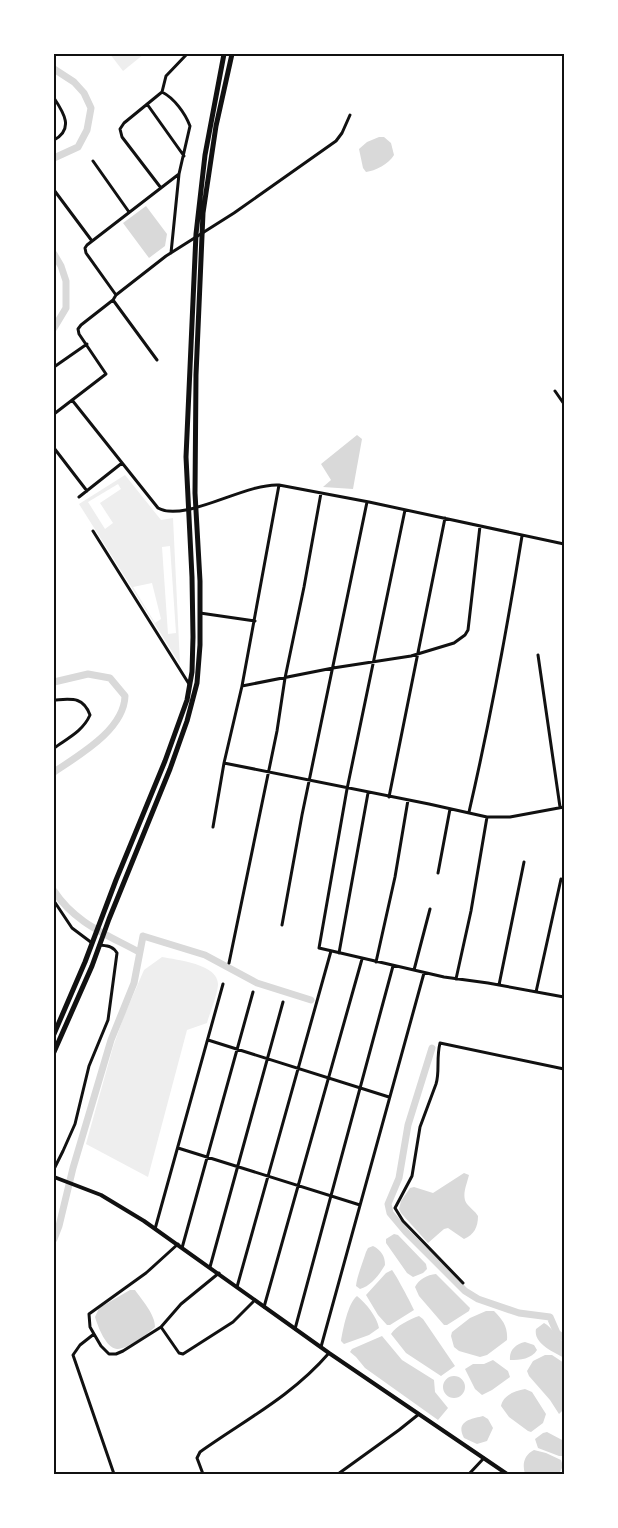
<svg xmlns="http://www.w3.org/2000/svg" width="618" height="1528" font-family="Cabin,sans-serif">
  <rect width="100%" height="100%" fill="#fff"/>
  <!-- green -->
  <path fill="#eee" fill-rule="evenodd" d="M110 54H144L123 71Z
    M125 475 161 520 173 518 180 664 79 504ZM118 484 121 489 100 503 113 523 105 529 88 502ZM170 546 176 633 168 634 162 547ZM152 583 161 619 155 623 133 587Z
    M162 957C177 960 219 964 218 985 217 996 210 1012 207 1023L187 1030 148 1177 86 1144 113 1047 124 1016 144 970Z"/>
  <!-- water -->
  <path fill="#d9d9d9" d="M379 137H384L391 143 394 155C389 164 375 171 366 172L363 168 359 149 367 142Z
    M146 206 167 234 165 246 149 258 123 223Z
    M357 435 362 439 353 489 323 487 331 480 321 464Z
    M464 1173 469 1175C467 1184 461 1196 467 1204 470 1208 475 1211 478 1216 478 1227 474 1235 464 1239L448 1228 444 1229 428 1243 401 1213 399 1209 401 1201 410 1188 414 1187 433 1193Z
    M394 1234 398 1235 426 1264 427 1269 423 1273 413 1277 407 1273 386 1243V1239Z
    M373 1246C381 1250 385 1256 385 1265 379 1275 371 1286 360 1289L356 1286C357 1276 363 1262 366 1252L368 1248Z
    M392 1270C395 1273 412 1305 414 1310L390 1325H387L378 1315 366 1295 386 1273Z
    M436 1274 470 1308 469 1311 447 1325H444L419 1296 415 1287C419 1279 427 1275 436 1274Z
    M130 1290H135C142 1300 155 1314 155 1327 149 1333 126 1350 117 1349 106 1348 98 1327 95 1317L99 1308Z
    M357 1296C366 1303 377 1317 379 1328L369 1335 344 1344 341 1341C343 1329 348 1303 357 1296Z
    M486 1311H494C503 1320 508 1327 507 1340L487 1355 480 1357 459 1351 454 1347 451 1336 452 1332 470 1318Z
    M419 1316 423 1319 455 1366 441 1376 406 1353 391 1334C396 1326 410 1319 419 1316Z
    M544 1323C552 1327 556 1337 564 1342V1358C554 1352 533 1344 536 1329Z
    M382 1336 402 1360 434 1380 435 1392 448 1408 438 1420 365 1368 356 1357 350 1352 352 1349Z
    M525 1342 534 1345 537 1350C532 1359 520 1360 510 1360 509 1350 516 1344 525 1342Z
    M545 1355H552L564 1363V1390L562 1394 564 1409 559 1414 550 1400 529 1376 527 1371 533 1361Z
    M493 1360 508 1371 510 1377 492 1390 482 1395 475 1389 465 1369 473 1364H484Z
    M443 1387a11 11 0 1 1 22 0a11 11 0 1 1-22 0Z
    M525 1389 532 1392 546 1414 543 1423 531 1432 528 1431 509 1417 501 1406C503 1395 515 1391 525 1389Z
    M483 1416 488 1419 493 1428 487 1441 477 1444 464 1438C455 1421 471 1419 483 1416Z
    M547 1432 564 1441V1456H559L538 1448 535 1439 543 1433Z
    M534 1450 546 1453 561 1460 563 1466 559 1474H525C522 1464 524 1455 534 1450Z"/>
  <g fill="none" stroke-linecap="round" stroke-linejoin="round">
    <!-- canal -->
    <path stroke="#d9d9d9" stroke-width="7" d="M54 69 74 82 84 93 91 108 87 130 78 147 54 158
      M54 254 61 266 66 281V308L54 328
      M54 682 88 674 110 678 125 696C124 730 79 755 54 772
      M54 891C75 923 106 934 139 952
      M432 1048 408 1125 399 1178 388 1204 390 1213 406 1232 465 1291 478 1299 519 1313 550 1317 557 1333 564 1338
      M54 1239 59 1226 73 1168 111 1040 134 983 143 936 205 955 257 983 311 1000"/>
    <!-- minor -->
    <path stroke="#111" stroke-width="3" d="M162 92C174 98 185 113 190 126L179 174 171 253
      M54 98C64 113 74 129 54 140
      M147 104 184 156
      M93 161 129 212
      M161 188 122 137 120 129 124 123 162 92 166 76 187 54
      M54 190 92 241
      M116 295 86 253 85 248 87 245 179 174
      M113 300 157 360
      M54 367 87 344
      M555 391 564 404
      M72 400 158 508C184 523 245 483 279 485L369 502 564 544
      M54 414 106 374 79 334 78 329 81 325 113 300 116 295 166 256 234 213 336 141 342 133 350 115
      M54 448 87 491
      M79 497 122 463
      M405 510 347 789 319 948 444 977 488 983 564 997
      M93 531 189 684
      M200 613 255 621
      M538 655 560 807
      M242 686 333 668 411 656 454 643 465 635 468 630 480 526
      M54 700C71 699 83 696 90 715 83 731 68 738 54 748
      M224 763 429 804 487 817H510L564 807
      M389 797 445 518
      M469 812C490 721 507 629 522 536
      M213 827 224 763 242 686 279 485
      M438 873 450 809
      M54 901 72 928 92 943
      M282 925 302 815 367 502
      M339 953 368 793
      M376 962 395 877 408 800
      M229 963 277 731 285 678 304 587 321 493
      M414 970 430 909
      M456 979 471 911 487 817
      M499 985 524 862
      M536 992 561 879
      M208 1040 389 1097
      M178 1148 360 1205
      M54 1169 63 1151 75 1124 89 1066 108 1020 117 953C113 946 108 946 100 945
      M155 1229 223 984
      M182 1248 253 992
      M210 1267 283 1002
      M463 1283 403 1221 395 1208 412 1176 420 1127 436 1084C440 1071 436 1059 440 1043L564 1069
      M237 1287 331 951
      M264 1307 362 959
      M161 1327 179 1353 183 1354 233 1322 255 1300
      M295 1329 393 966
      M94 1334 101 1346 109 1354H116L123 1351 161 1327 181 1304 219 1273
      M321 1347 424 973
      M114 1474 73 1355 80 1345 94 1334 90 1327 89 1314 146 1273 178 1244
      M203 1474 197 1458 200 1452C245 1420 292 1396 329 1353
      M338 1474 399 1430 419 1414
      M469 1474 484 1458"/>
    <!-- tertiary -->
    <path stroke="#111" stroke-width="4" d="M54 1177 101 1195 144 1221 329 1353 507 1474"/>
    <!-- trunk -->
    <path stroke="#111" stroke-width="5" d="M54 1034 85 962 116 880 165 761 187 700 192 672 193 637 192 577 186 457 196 234 205 155 224 54
      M54 1052 92 966 109 919 170 769 187 721 197 683 200 645V581L195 493 196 375 203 213 216 126 232 54"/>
  </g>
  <!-- border -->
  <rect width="618" height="1528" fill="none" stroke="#ffffff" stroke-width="110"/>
  <rect x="55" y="55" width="508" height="1418" fill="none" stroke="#111" stroke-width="2"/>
</svg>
